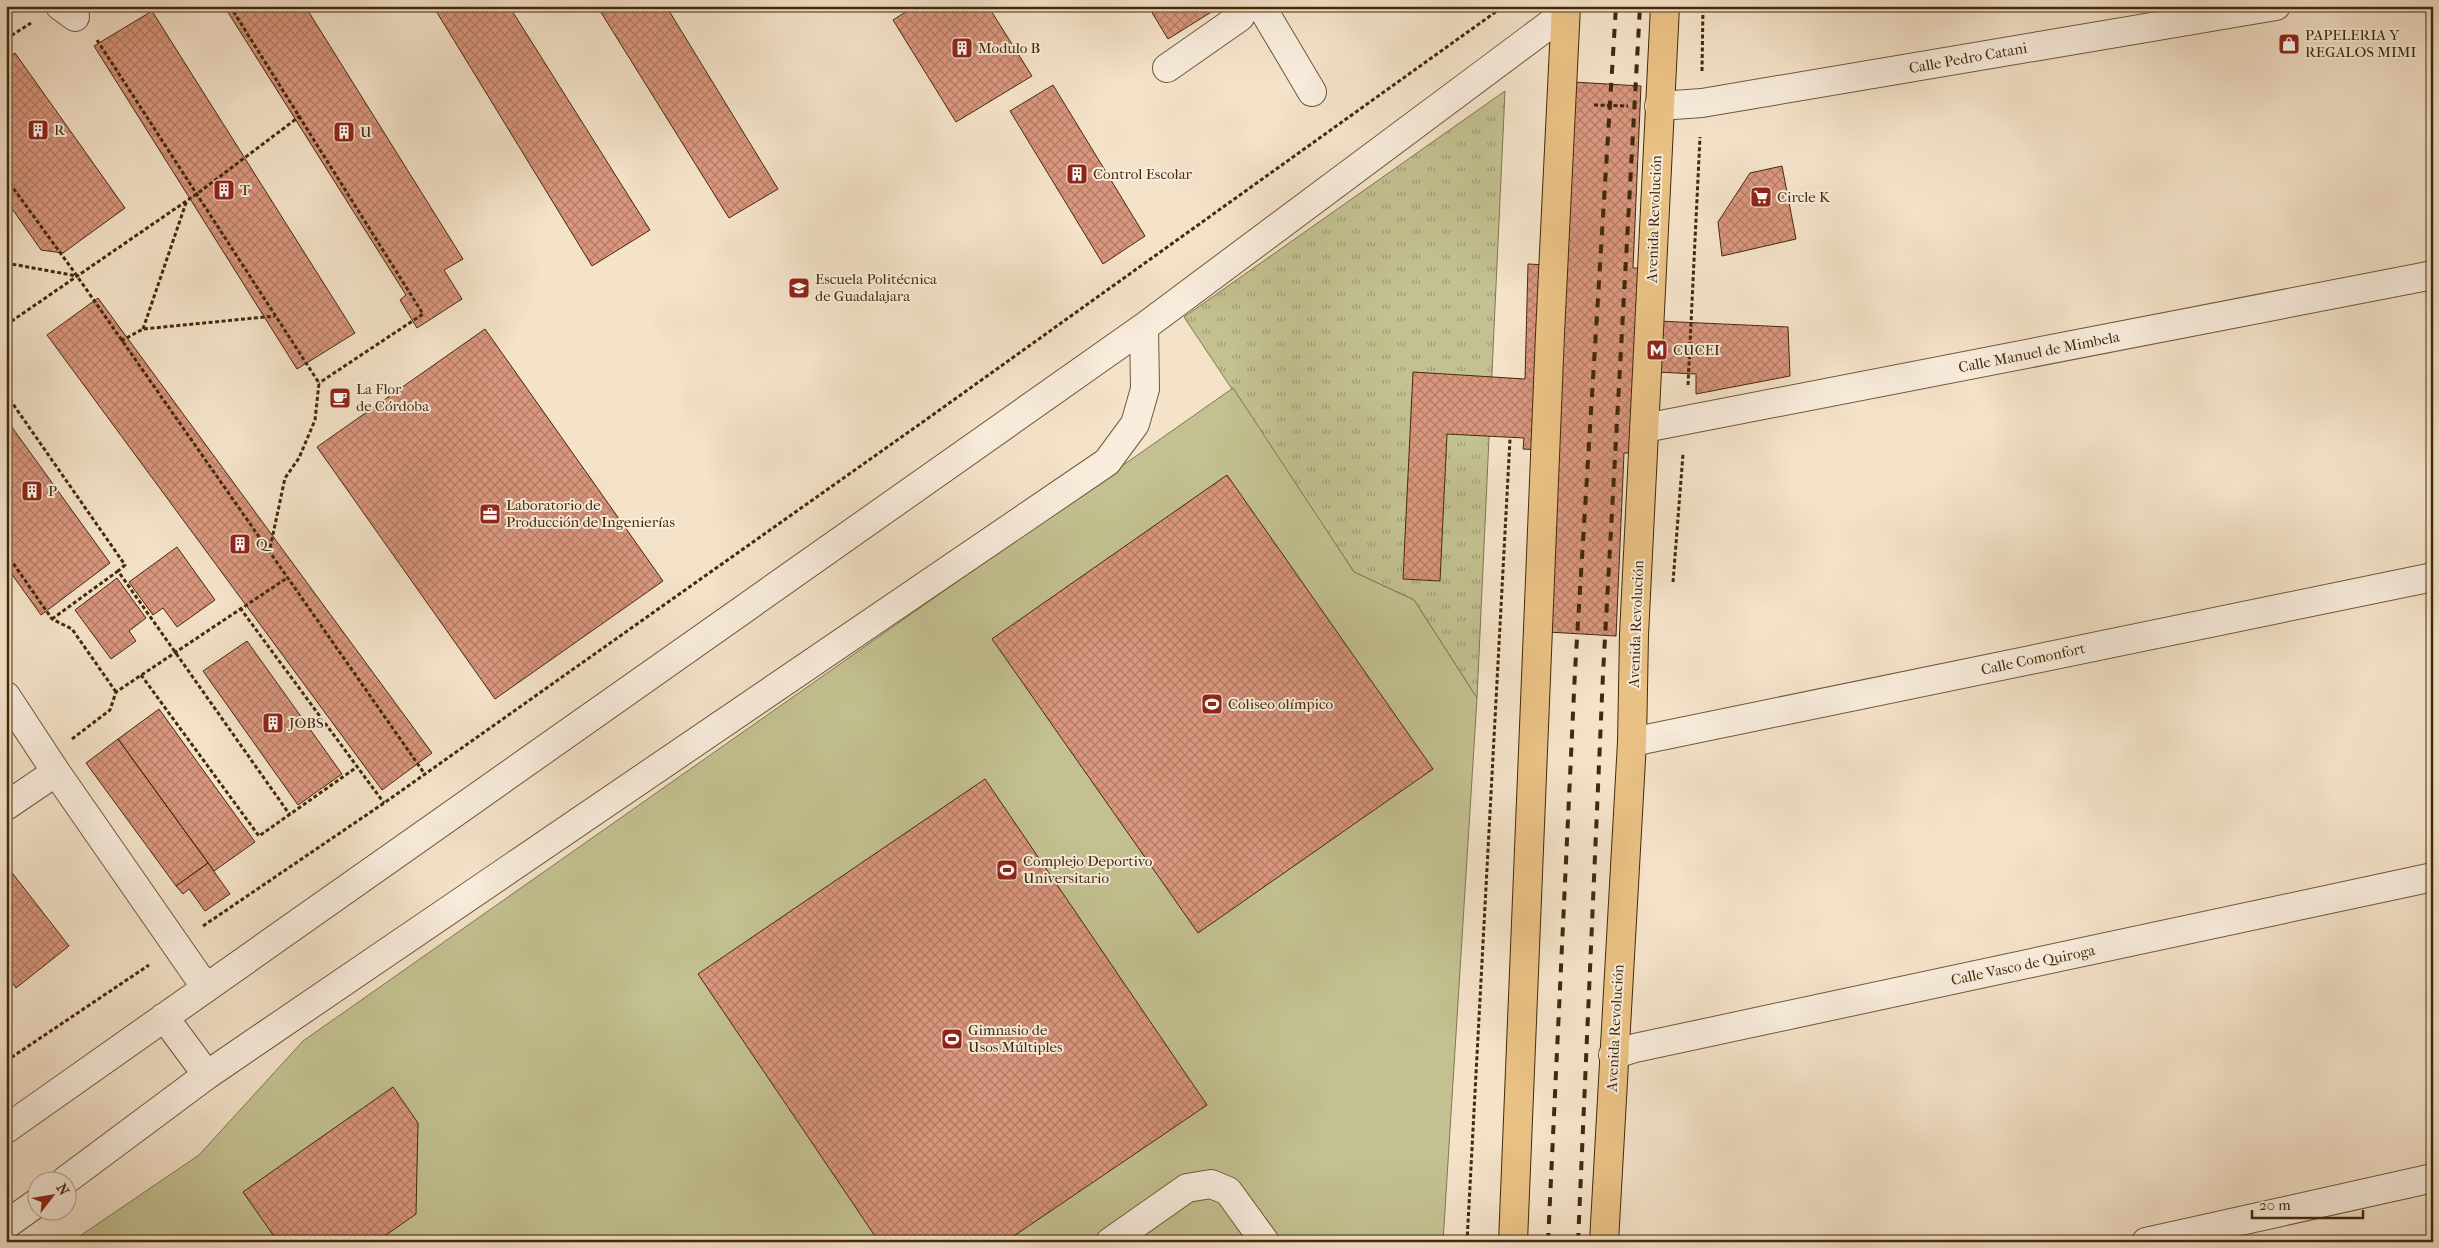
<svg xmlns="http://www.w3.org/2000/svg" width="2439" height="1248" font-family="'IM FELL French Canon',serif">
  <defs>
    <pattern id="park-tufts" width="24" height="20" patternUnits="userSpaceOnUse" patternTransform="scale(1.25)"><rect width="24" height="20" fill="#c3c191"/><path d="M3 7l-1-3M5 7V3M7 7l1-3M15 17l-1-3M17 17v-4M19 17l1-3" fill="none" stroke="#a09d75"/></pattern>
    <pattern id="building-cross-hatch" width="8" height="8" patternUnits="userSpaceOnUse" patternTransform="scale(1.25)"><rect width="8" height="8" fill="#da967e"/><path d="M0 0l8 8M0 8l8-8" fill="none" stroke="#b27b65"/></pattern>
  </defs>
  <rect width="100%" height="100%" fill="#f4e2c9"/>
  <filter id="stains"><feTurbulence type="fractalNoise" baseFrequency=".004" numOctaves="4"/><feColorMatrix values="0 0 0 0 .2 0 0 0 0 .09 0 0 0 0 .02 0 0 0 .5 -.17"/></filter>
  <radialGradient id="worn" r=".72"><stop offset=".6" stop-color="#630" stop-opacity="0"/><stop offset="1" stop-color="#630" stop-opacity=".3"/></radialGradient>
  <!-- park -->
  <path fill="url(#park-tufts)" stroke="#83764d" d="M1505 91 1477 698 1414 600 1354 572 1184 317Z"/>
  <!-- pitch -->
  <path fill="#c3c191" stroke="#83764d" d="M1233 388 1354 572 1414 600 1477 698 1443 1242H71L199 1155 303 1041Z"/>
  <!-- building -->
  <path fill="url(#building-cross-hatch)" stroke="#432a09" d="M224 6H305L463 259 444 270 462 299 417 328 400 300 406 295Z
    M433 6H509L650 230 592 266Z
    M597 6H666L778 189 729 218Z
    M915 6H988L1032 76 956 122 893 20Z
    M1148 6H1221L1168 39Z
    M152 11 355 333 297 369 94 46Z
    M15 53 125 208 63 253 41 250 6 200V59Z
    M1556 81 1641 86 1633 268 1659 269 1658 321 1788 327 1790 376 1696 394V374L1656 372 1654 453H1624L1616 636 1531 631 1540 450 1523 449 1524 438 1447 434 1440 581 1403 579 1413 372 1525 379 1528 264 1548 265Z
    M1053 85 1145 236 1103 264 1010 111Z
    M1782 166 1796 239 1722 256 1718 222 1750 173Z
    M98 298 432 753 382 790 47 335Z
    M485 329 663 581 495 699 317 447Z
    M6 419 110 563 41 615 6 566Z
    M1227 475 1433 769 1198 933 992 639Z
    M177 547 215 600 177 627 163 608 153 615 129 582Z
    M117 578 146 618 129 631 136 641 111 659 75 610Z
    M247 641 342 774 298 805 203 671Z
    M159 709 255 842 214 871 118 739Z
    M118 739 208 863 176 886 86 763Z
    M985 779 1207 1105 1005 1242H879L698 974Z
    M208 863 230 894 205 911 189 889 183 894 176 886Z
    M6 865 69 946 16 988 6 974Z
    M393 1087 418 1123 416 1214 376 1242H278L243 1192Z"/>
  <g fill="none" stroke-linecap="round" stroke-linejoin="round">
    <!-- minor casing -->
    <g stroke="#6f5839" stroke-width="30">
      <path id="minor" d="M60 6 75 17
        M1261 6 1312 92
        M1167 68 1240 17 1245 6
        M1659 106 1702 103 2276 6
        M1645 428 2433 275
        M6 696 56 772 206 988
        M1632 742 2433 577
        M6 806 56 772
        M164 1017 207 1075
        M1613 1055 1635 1048 2433 877
        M6 1129 1144 327 1565 13
        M66 1180 207 1075 267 1034 1107 462 1135 424 1145 389 1144 327
        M6 1225 38 1202
        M1110 1242 1187 1188 1211 1184 1228 1191 1265 1242
        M2146 1242 2433 1178"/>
    </g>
    <!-- major casing -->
    <g stroke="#432a09" stroke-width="30">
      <path id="major" d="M1513 1242 1550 334 1566 6
        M1604 1242 1632 742 1634 635 1665 6"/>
    </g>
    <!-- path -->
    <path stroke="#432a09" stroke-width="3" stroke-dasharray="4 2.5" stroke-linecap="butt" d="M230 6 423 314 319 383
      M6 39 31 23
      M97 40 319 383 315 420 299 458 285 478 269 553
      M1702 71 1703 6
      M1594 105 1628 106
      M6 178 77 276 424 773
      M6 263 77 276
      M6 325 198 193 300 116
      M143 329 187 200
      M121 341 143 329 275 316
      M1688 385 1700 137
      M6 394 125 565 118 571 290 815
      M6 553 52 619 72 629 116 692
      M1673 582 1683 454
      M240 608 384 803
      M52 619 118 571
      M141 675 259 836 357 767
      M72 739 110 710 116 692 287 578
      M203 926 384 803 934 414 1504 6
      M6 1061 149 965
      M1467 1242 1510 439"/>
    <!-- minor -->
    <use href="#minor" stroke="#f8ecdc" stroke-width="28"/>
    <!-- major -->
    <use href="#major" stroke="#eac184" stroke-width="28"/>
    <!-- rail -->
    <path stroke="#432a09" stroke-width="4" stroke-dasharray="9 9" stroke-linecap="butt" d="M1548 1242 1575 671 1616 6
      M1578 1242 1603 674 1640 6"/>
  </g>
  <!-- icons -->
  <defs>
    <g id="shop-square" transform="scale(1.125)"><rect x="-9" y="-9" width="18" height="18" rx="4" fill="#8f2418" stroke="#f8ecdc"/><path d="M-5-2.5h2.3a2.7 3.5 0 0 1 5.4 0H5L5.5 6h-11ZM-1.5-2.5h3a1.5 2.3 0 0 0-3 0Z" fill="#fff"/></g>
    <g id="building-square" transform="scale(1.125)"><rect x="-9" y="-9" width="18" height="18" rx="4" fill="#8f2418" stroke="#f8ecdc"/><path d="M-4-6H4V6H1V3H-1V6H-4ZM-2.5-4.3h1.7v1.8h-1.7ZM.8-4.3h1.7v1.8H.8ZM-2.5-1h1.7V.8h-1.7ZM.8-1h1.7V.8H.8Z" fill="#fff"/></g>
    <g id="supermarket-square" transform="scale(1.125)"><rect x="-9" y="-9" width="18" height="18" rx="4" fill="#8f2418" stroke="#f8ecdc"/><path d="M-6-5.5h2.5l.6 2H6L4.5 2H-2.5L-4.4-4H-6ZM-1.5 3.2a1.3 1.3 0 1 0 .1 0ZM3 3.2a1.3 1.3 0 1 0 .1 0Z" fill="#fff"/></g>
    <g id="university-square" transform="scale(1.125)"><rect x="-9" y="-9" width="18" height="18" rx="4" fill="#8f2418" stroke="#f8ecdc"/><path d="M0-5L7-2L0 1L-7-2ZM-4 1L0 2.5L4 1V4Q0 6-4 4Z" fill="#fff"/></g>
    <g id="metro-square" transform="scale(1.125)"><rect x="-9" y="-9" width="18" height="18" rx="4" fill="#8f2418" stroke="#f8ecdc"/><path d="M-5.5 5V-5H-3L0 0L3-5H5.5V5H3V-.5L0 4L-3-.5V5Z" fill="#fff"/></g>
    <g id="cafe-square" transform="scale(1.125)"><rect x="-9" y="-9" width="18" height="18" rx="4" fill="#8f2418" stroke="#f8ecdc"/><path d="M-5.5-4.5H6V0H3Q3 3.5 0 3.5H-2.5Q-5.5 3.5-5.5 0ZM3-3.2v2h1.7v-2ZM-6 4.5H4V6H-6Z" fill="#fff"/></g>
    <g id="office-square" transform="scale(1.125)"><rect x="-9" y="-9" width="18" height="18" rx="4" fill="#8f2418" stroke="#f8ecdc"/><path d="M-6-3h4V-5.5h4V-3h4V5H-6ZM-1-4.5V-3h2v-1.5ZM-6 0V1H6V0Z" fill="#fff"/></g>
    <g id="stadium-square" transform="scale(1.125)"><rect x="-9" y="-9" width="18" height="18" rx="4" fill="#8f2418" stroke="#f8ecdc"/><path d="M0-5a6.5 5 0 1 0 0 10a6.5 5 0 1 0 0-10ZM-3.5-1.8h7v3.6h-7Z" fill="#fff"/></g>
  </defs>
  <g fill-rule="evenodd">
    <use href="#shop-square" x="2289" y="44"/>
    <use href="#building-square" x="962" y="48"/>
    <use href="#building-square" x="38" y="130"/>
    <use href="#building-square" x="344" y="132"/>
    <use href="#building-square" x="1077" y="174"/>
    <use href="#building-square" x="224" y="190"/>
    <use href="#supermarket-square" x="1761" y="197"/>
    <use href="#university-square" x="799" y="288"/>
    <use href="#metro-square" x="1657" y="350"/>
    <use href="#cafe-square" x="340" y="398"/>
    <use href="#building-square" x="32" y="491"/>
    <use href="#office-square" x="490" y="514"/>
    <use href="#building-square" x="240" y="544"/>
    <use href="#stadium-square" x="1212" y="704"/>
    <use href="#building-square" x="273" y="723"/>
    <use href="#stadium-square" x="1007" y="870"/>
    <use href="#stadium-square" x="952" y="1039"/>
  </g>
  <g text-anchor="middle" stroke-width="4" stroke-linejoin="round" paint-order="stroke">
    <!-- poi labels -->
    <g font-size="15" fill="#432a09" stroke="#f8ecdc" text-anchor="start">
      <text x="2305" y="40">PAPELERIA Y<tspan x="2305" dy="17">REGALOS MIMI</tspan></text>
      <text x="978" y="53">Modulo B</text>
      <text x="54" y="135">R</text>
      <text x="360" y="137">U</text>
      <text x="1093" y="179">Control Escolar</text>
      <text x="240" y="195">T</text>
      <text x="1777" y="202">Circle K</text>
      <text x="815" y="284">Escuela Politécnica<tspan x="815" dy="17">de Guadalajara</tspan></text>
      <text x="1673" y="355">CUCEI</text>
      <text x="356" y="394">La Flor<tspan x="356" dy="17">de Córdoba</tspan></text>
      <text x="48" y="496">P</text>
      <text x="506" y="510">Laboratorio de<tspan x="506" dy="17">Producción de Ingenierías</tspan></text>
      <text x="256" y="549">Q</text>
      <text x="1228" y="709">Coliseo olímpico</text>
      <text x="289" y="728">JOBS</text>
      <text x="1023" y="866">Complejo Deportivo<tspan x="1023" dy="17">Universitario</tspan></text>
      <text x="968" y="1035">Gimnasio de<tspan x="968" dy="17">Usos Múltiples</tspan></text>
    </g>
    <!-- street labels -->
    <g font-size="15" fill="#432a09" stroke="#f8ecdc">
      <text transform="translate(1968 58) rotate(-10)" y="5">Calle Pedro Catani</text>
      <text transform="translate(1654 219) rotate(-88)" y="5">Avenida Revolución</text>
      <text transform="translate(2039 352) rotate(-11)" y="5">Calle Manuel de Mimbela</text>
      <text transform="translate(1636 624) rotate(-88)" y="5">Avenida Revolución</text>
      <text transform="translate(2033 659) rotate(-12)" y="5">Calle Comonfort</text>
      <text transform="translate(2023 965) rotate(-12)" y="5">Calle Vasco de Quiroga</text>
      <text transform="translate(1615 1028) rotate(-87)" y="5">Avenida Revolución</text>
    </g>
  </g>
  <!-- margin -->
  <rect width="2439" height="1248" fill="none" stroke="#f4e2c9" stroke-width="25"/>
  <rect x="8" y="8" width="2424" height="1233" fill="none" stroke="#432a09" stroke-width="2.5"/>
  <rect x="12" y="12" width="2414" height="1223" fill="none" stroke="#432a09"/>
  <!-- north arrow -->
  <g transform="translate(52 1196) rotate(59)"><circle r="24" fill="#f8ecdc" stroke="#b09e88"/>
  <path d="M0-4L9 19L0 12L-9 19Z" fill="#8f2418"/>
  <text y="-8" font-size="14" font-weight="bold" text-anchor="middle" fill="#432a09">N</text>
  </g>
  <!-- scale -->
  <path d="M2252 1210v8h111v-8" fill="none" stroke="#432a09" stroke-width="2.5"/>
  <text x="2259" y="1210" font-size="15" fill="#432a09" stroke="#f8ecdc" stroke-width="4" paint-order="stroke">20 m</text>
  <rect width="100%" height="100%" filter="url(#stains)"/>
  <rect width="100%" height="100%" fill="url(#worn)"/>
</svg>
